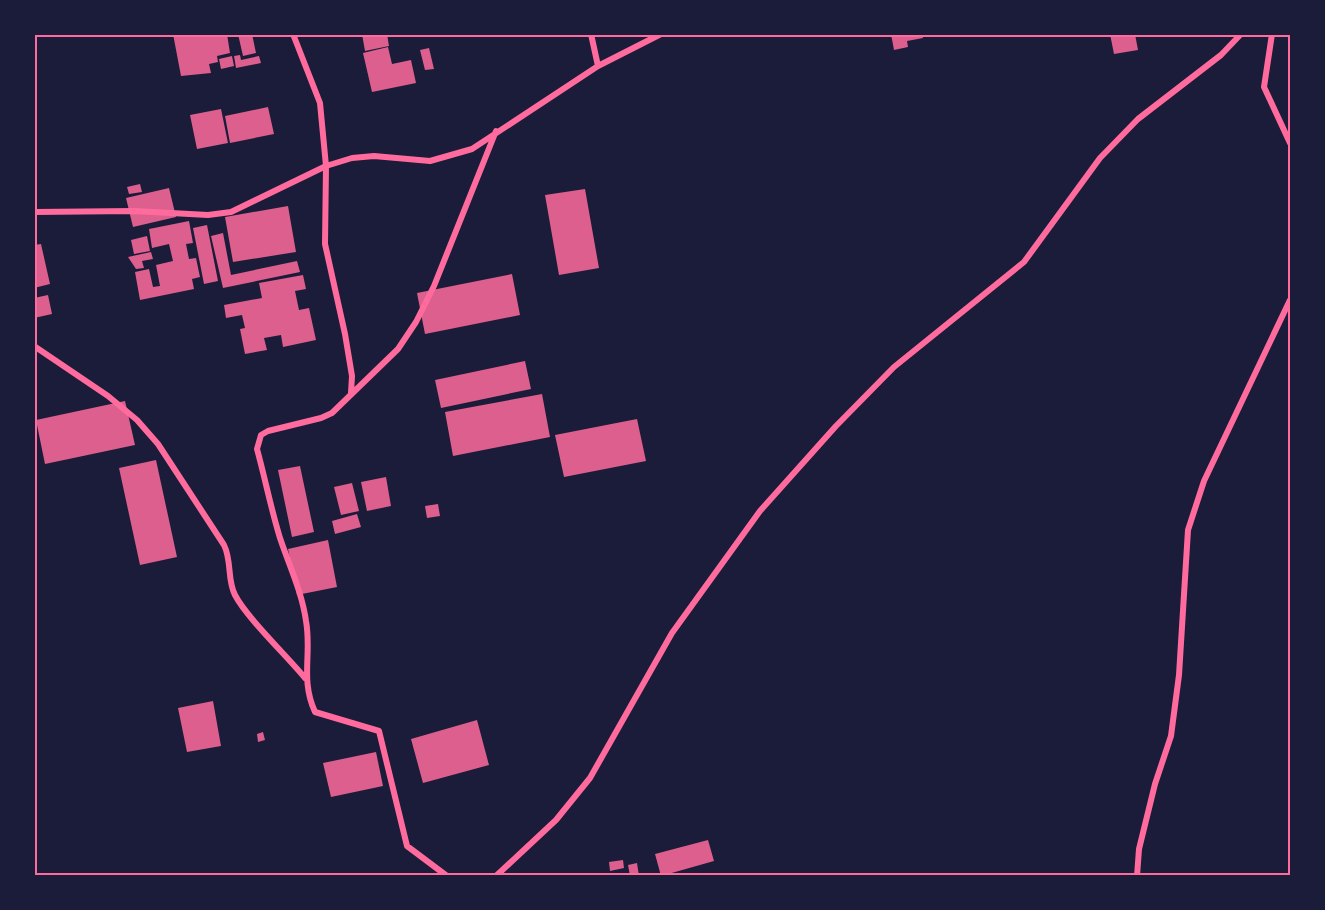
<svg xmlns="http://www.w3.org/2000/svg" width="1325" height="910" font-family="Manrope,sans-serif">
  <rect width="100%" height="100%" fill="#1b1b3a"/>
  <!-- building -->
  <path fill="#dd5f8e" d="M173 34H227L230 53 217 56 218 62 209 64 211 73 181 76Z
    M238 34H252L256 53 243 56Z
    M362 34H387L389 46 365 51Z
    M891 34H922L923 38 907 41 908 47 894 50Z
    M1110 34H1135L1138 50 1114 54Z
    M388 47 392 64 411 60 416 83 372 92 363 53Z
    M429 48 434 69 425 70 420 50Z
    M240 55 241 60 259 56 261 63 236 68 234 56Z
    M232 56 234 66 221 69 219 59Z
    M268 107 274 134 230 143 225 116Z
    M221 109 228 143 197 149 190 115Z
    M140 184 142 192 129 194 127 187Z
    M169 188 176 217 133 227 126 198Z
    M585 189 599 268 559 275 545 195Z
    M288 206 296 252 233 262 225 217Z
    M189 221 193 243 186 244 189 259 196 258 200 277 192 279 194 289 140 300 135 272 149 269 153 287 160 286 156 265 173 261 169 244 152 248 149 229Z
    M207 225 218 281 204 284 193 228Z
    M223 233 231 275 297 261 300 272 223 288 211 236Z
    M147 236 150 251 134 254 131 240Z
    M41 244 50 284 34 288V245Z
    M151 252 153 259 142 261 144 268 136 269 128 257Z
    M512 274 520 315 425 334 417 293Z
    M303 275 306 289 295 291 299 310 309 308 316 340 283 347 281 335 264 338 267 350 245 354 240 329 245 328 242 315 226 318 224 305 262 298 259 283Z
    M48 295 52 314 34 318V298Z
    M525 361 531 389 441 408 435 380Z
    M542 394 550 437 453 456 445 412Z
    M125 401 135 445 45 464 36 420Z
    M637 419 646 461 564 477 555 435Z
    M156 460 177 557 140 565 119 468Z
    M300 466 314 532 292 537 278 470Z
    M386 477 391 506 367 511 361 482Z
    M352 483 359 511 341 515 334 487Z
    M438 504 440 516 427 518 425 506Z
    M357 514 361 527 335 534 332 521Z
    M328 540 337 587 297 595 288 549Z
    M213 701 221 746 187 752 178 708Z
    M477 720 489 765 423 783 411 739Z
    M263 732 265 740 258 742 257 734Z
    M376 752 383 786 331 797 323 763Z
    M708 840 714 861 661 876 655 854Z
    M623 860 624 868 610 871 609 862Z
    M637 863 639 876H630L628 865Z"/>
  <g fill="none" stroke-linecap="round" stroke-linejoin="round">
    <!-- minor -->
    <path stroke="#ff6b9d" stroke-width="6" d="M293 34 320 103 326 166 325 244 345 334 352 376 351 393
      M591 34 598 66
      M1272 34 1264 87 1290 143
      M34 212 134 211 208 215 231 212 326 166 352 158 374 156 430 161 472 149 598 66 661 34
      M34 346 108 396 137 420 158 444 224 545C232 561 227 580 235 595 247 618 287 656 305 678
      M447 876 407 846 379 731 315 712C300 679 312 654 306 621 302 592 289 565 280 538 271 509 265 478 257 449L261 435 268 431 321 418 332 413 398 349 416 322 434 286 496 131
      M496 876 556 820 590 778 672 633 760 511 836 426 894 367 1024 262 1100 158 1138 119 1221 55 1241 34
      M1137 876 1139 849 1155 784 1171 736 1179 675 1188 530 1204 481 1290 300"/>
  </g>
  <!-- border -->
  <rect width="1325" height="910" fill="none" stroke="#1b1b3a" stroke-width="72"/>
  <rect x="36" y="36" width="1253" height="838" fill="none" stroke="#ff6b9d" stroke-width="2"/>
</svg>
